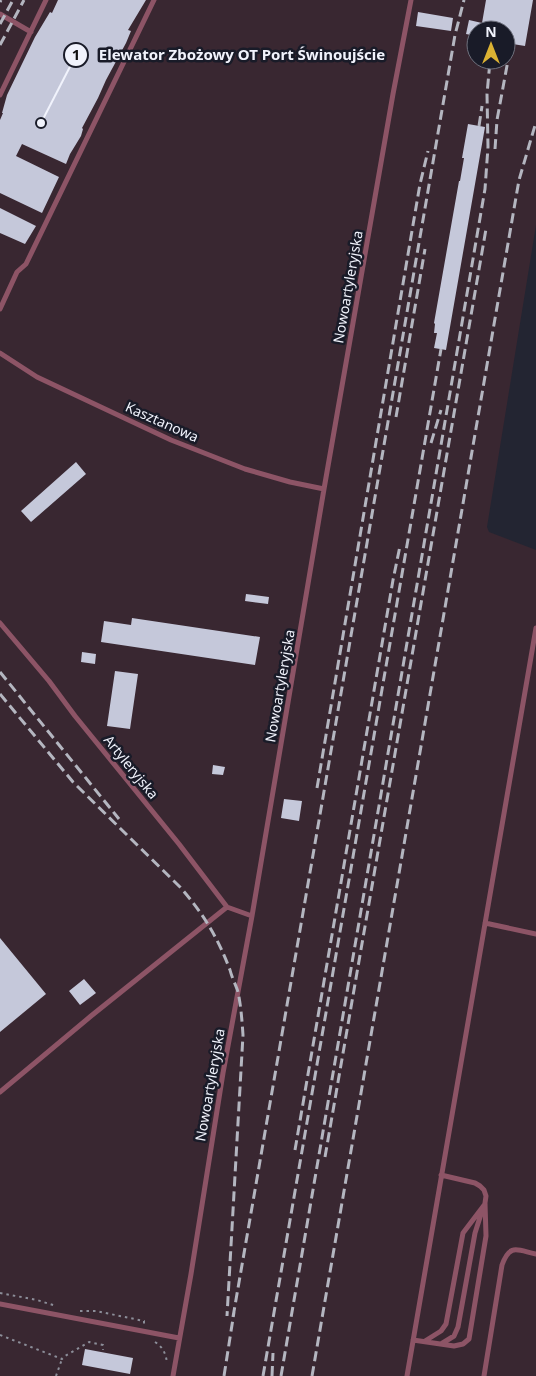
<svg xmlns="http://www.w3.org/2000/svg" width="536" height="1376" font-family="'Noto Sans',sans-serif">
  <rect width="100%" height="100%" fill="#232532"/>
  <!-- industrial -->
  <path fill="#392731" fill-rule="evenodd" d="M0 0H536V225L487 527 489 532 536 550V1376H0ZM476 30H506V60H476Z"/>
  <!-- building -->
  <path fill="#c5c8da" d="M58 0H146L128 30 131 31 126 43 106 80 98 98 82 128 83 129 81 136 70 154 66 164 22 144 16 156 59 177 42 213 0 193V120L3 113H2L7 95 35 37 50 12 52 13Z
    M486 0H533L525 46 506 43V30H476V36L466 34 469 20 482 23Z
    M418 12 453 18 451 31 416 26Z
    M468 124 485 127 446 350 434 348 437 333H434L435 324 434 323 459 181H460L464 158H462Z
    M0 208 36 226 25 244 0 233Z
    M76 462 86 474 31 522 21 511Z
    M246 594 269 597 268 604 245 601Z
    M132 618 260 637 255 665 101 642 104 621 131 625Z
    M82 652 96 654 95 664 81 662Z
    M115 671 138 674 130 729 107 726Z
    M213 765 225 767 223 775 212 774Z
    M284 799 302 801 299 821 281 818Z
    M0 938 46 994 0 1032Z
    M84 979 96 993 80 1005 69 991Z
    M85 1349 133 1358 130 1374 82 1365Z"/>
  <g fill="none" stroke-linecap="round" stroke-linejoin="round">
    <!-- path -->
    <path stroke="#8c8e99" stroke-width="2" stroke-dasharray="2.5 4" stroke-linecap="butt" d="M0 1293 37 1300 56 1306
      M80 1311H96L144 1321V1324
      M0 1335 62 1359 65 1356 89 1342 103 1345V1350
      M155 1342C163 1347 166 1354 167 1363
      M56 1376 62 1359"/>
    <!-- lane -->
    <path stroke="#8d5466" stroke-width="5" d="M0 14 31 32
      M0 95 46 0
      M0 309 17 272 26 264 154 0
      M0 353 37 377 171 440 245 469 290 482 324 489
      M0 623 49 681 75 716 179 844 227 907 252 916
      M485 923 536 934
      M0 1092 91 1016 227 907
      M0 1304 179 1338
      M413 1340 454 1346 463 1344 469 1339 486 1236 485 1203 486 1196 484 1190 480 1186 475 1183 441 1175
      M425 1341 441 1331 446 1324 463 1233 485 1204
      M441 1344 454 1336 458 1327 475 1233 482 1211
      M173 1376 191 1274 223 1073 252 916 324 489 393 94 411 0
      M407 1376 536 628
      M484 1376 502 1265C510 1243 517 1250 536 1254"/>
    <!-- rail -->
    <path stroke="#b4b6c0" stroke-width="3" stroke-dasharray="10 5" stroke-linecap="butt" d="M0 2 1 0
      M0 24 13 0
      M0 45 24 0
      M479 126 482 106
      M495 149 497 120 511 44
      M396 417 425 249
      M431 443 441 410
      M0 672 119 819
      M0 694 73 782 180 887C203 913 218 938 230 970 232 978 236 985 238 992 241 1006 242 1021 243 1035L227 1316
      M317 788 420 184 428 151
      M295 1150 393 580 400 546
      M325 1157 486 229
      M233 1317 433 162 455 35 464 0
      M224 1376 234 1312
      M263 1376 441 349
      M272 1376 273 1353
      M281 1376 485 189 488 147 487 94 490 61
      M312 1376 519 180 536 122"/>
  </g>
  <g text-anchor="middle" stroke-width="5" stroke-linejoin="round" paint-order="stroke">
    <!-- street labels -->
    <g font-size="14" fill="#f1f3fc" stroke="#191b28">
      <text transform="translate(348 287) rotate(-80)" y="5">Nowoartyleryjska</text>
      <text transform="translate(162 422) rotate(24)" y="5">Kasztanowa</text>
      <text transform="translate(280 686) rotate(-80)" y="5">Nowoartyleryjska</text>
      <text transform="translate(131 767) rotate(51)" y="5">Artyleryjska</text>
      <text transform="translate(210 1085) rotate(-80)" y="5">Nowoartyleryjska</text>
    </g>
  </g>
  <!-- callouts -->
  <path fill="none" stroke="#f1f3fc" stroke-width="2" d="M41 123L76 55"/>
  <g fill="#f1f3fc" stroke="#191b28" stroke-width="2">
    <circle cx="41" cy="123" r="5"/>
    <circle cx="76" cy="55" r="12"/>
  </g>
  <g font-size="15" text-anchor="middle" font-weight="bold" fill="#111">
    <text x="76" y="60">1</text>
  </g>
  <g font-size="15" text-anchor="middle" font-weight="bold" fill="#f1f3fc" stroke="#191b28" stroke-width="5" stroke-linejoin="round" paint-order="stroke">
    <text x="242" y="60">Elewator Zbożowy OT Port Świnoujście</text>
  </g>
  <!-- north arrow -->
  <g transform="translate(491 45)"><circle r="24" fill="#191b28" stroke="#6f717d"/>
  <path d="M0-4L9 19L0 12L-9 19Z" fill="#dbb233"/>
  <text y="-8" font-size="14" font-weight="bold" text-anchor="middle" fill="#f1f3fc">N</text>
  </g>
</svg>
